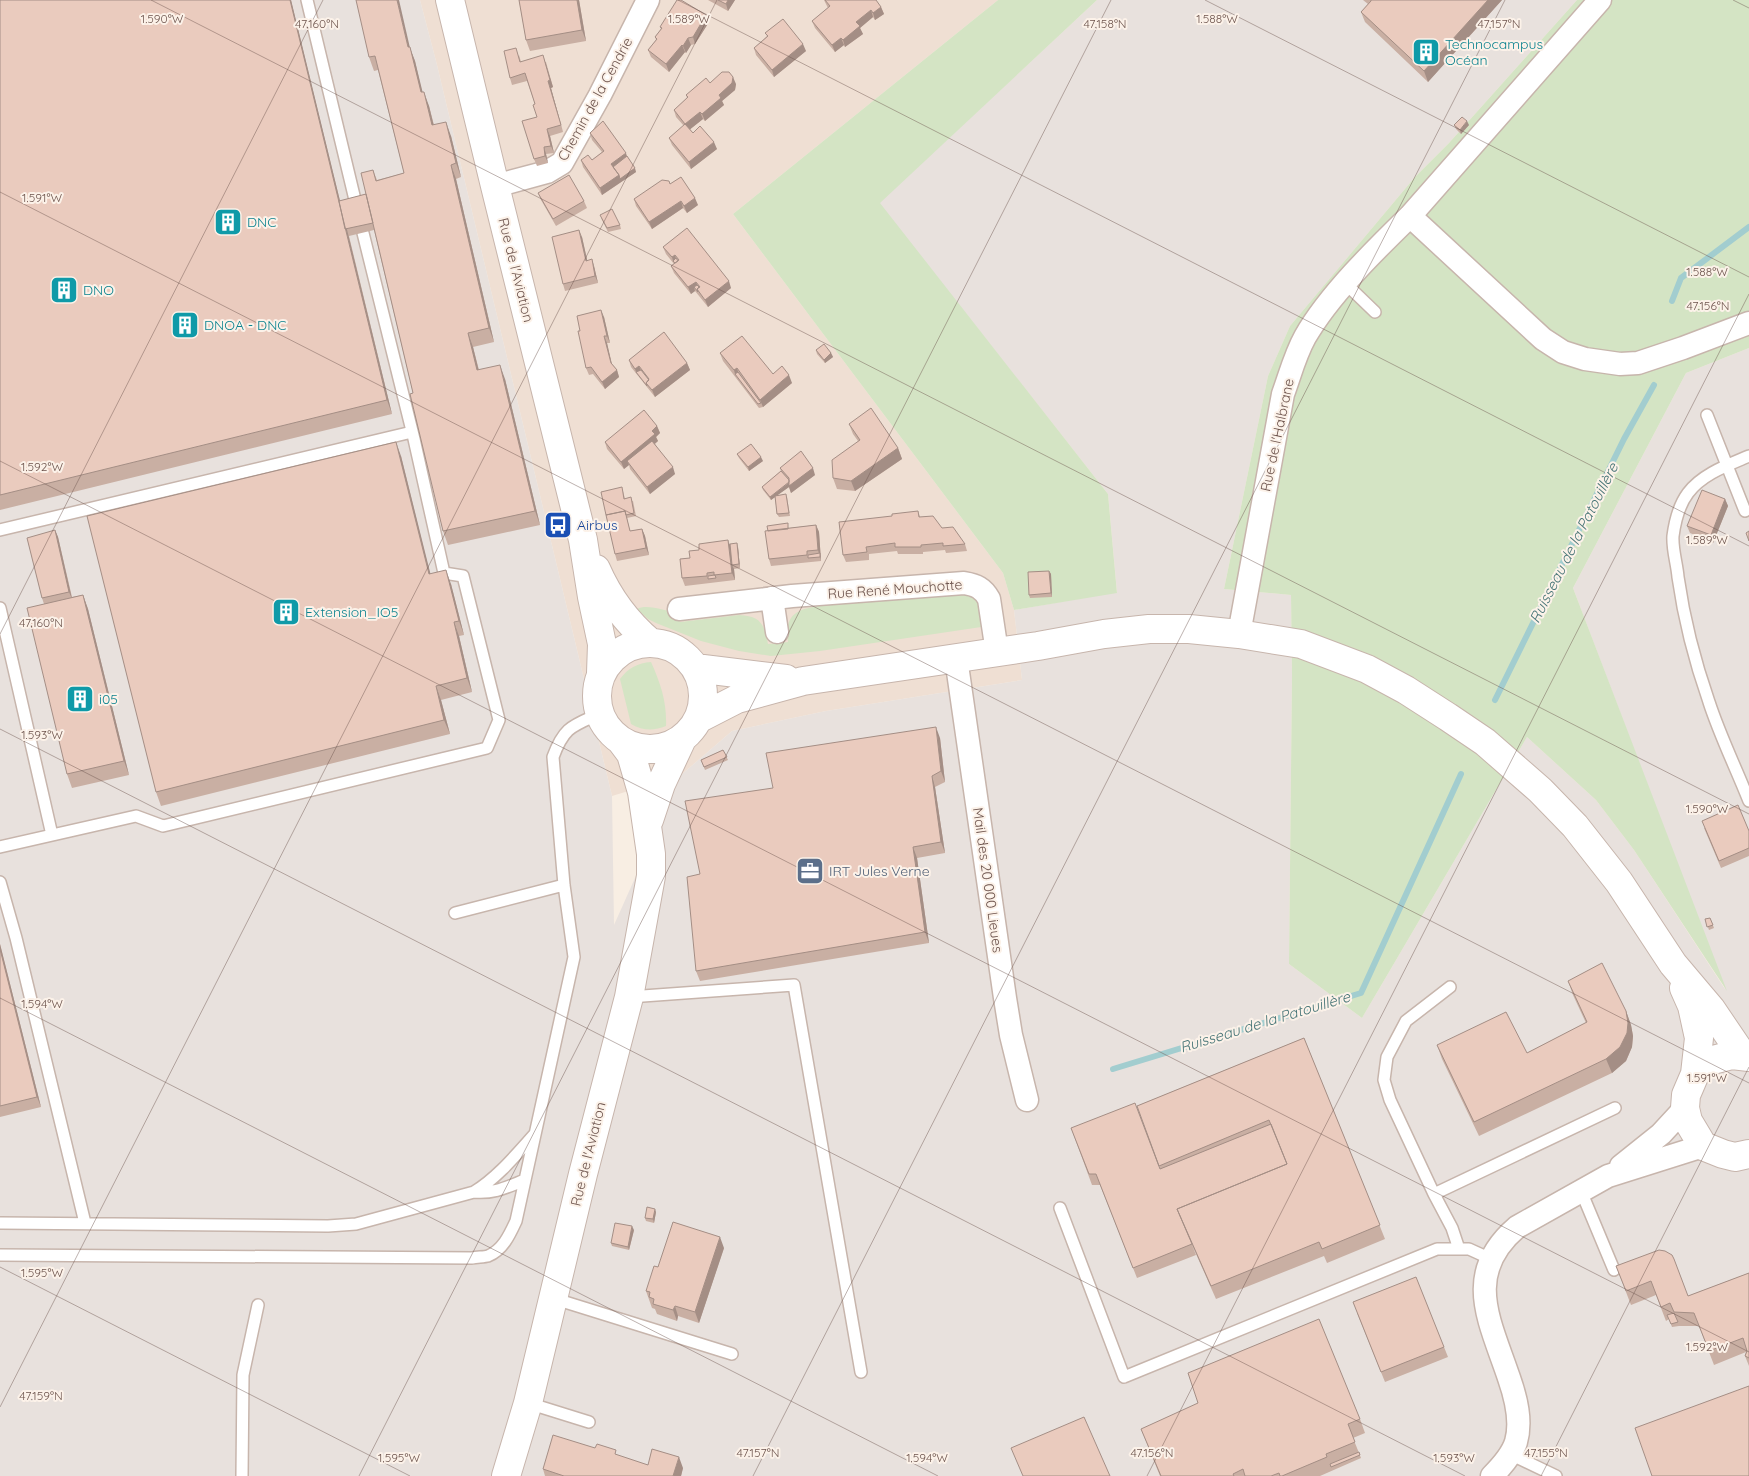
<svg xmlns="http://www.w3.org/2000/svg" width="1749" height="1476" font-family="Quicksand,sans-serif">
  <rect width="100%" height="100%" fill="#f8eee3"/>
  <!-- residential -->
  <path fill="#efdfd3" d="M420 0H998L733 214 1003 573 1014 610 1022 680 826 711 732 731 681 775 612 796 436 61Z"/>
  <!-- industrial -->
  <path fill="#e8e1dd" d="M0 0H420L436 61 612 796 614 925 681 775 732 731 826 711 1022 680 1014 610 1117 592 1108 494 879 203 1097 0H1577L1449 143 1415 177 1290 326 1268 376 1224 589 1291 595 1292 675 1289 964 1362 1018 1527 737 1596 800 1634 850 1725 989 1573 588 1686 373 1749 348V1476H0Z"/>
  <!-- green -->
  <path fill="#d4e4c4" d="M998 0H1097L880 203 1108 494 1117 593 1014 610 1003 573 733 214Z
    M1577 0H1749V348L1686 373 1573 588 1727 991 1634 850 1596 800 1527 737 1362 1018 1289 964 1292 675 1291 595 1224 589 1268 376 1290 326 1415 177 1449 143Z
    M969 594 980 600 988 626 820 651 771 656 739 651 701 641 656 623 648 619 637 609C648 603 665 612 679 612L680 622 739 615C761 616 764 624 768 644L788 642C785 616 794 610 818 606Z
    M651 662C661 684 667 703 666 726 654 731 643 731 631 724L620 679C628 668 638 663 651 662Z"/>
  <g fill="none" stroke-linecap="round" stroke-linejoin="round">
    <!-- stream -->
    <path stroke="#a2cdcf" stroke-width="6" d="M1672 301 1681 278 1749 227
      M1495 700 1624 439 1654 385
      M1113 1069 1361 993 1461 774"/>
    <!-- service casing -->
    <g stroke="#c7b5ac" stroke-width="14">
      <path id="service" d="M307 0 356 204
        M1346 284 1375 312
        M1707 415 1745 511
        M1749 456C1728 465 1702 474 1688 493 1679 505 1675 521 1673 536 1672 549 1677 564 1678 577 1684 619 1695 662 1709 702 1720 736 1736 768 1749 801
        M0 530 412 432
        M0 608 52 835
        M0 847 136 816 163 826 487 748 499 720 463 576 444 573 414 439 363 233
        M0 882 16 938 85 1223
        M455 913 564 885
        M1450 987 1406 1021 1387 1057 1384 1080 1390 1100 1434 1194 1452 1228 1459 1249
        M629 997 794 985 861 1372
        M1581 1191 1614 1270
        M474 1192C494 1194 507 1187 525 1180
        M1434 1194 1615 1108
        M1060 1208 1124 1377 1437 1249H1469L1491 1259
        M0 1223 328 1226 356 1224 474 1192C497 1178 516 1155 534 1135
        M0 1255 472 1258C477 1257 484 1257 488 1256 503 1250 510 1234 516 1221L574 957 564 885 553 757C564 727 572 726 599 714
        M552 1298 732 1354
        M528 1403 589 1422
        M1510 1454 1556 1476
        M242 1476 243 1375 258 1305"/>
    </g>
    <!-- minor casing -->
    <g stroke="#c7b5ac" stroke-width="25">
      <path id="minor" d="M495 186 547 172 562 163 600 95 648 0
        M1410 216 1543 339 1563 352 1585 359 1620 364 1638 363 1683 348 1749 323
        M772 598 777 632
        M679 609 792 596 964 583C976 585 983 588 989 599L997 652
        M1239 634 1283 394C1290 375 1295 355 1305 337 1329 295 1375 250 1410 216L1600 0
        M956 658 1005 998 1011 1035 1027 1100
        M1621 1166 1661 1134 1685 1108
        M1492 1476C1502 1466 1512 1455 1516 1442 1522 1421 1516 1398 1509 1378 1490 1321 1462 1274 1517 1227L1608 1176 1703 1146"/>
    </g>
    <!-- tertiary casing -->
    <g stroke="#c7b5ac" stroke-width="30">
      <path id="tertiary" d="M450 0 495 186 583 540 592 597 602 644 601 673
        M596 569C609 599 626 622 651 643
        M597 696a53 53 0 1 1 106 0a53 53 0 1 1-106 0Z
        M695 668 786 679
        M698 719 737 699 803 681 1038 646 1104 634 1149 629H1189L1239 634 1301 644 1367 669 1406 690 1448 717 1485 742 1540 790 1575 826 1619 882 1673 964 1711 1009 1743 1056
        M649 820 661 784 682 739
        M1684 988 1692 1006 1699 1038 1695 1074
        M1749 1057 1732 1055 1709 1061 1695 1074 1686 1095 1685 1108 1688 1121 1703 1146 1723 1154 1735 1157 1749 1154
        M506 1476 528 1403 583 1174 629 997 651 876V854L642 792 631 754 622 742"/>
    </g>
    <!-- service -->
    <use href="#service" stroke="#fff" stroke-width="11"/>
    <!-- minor -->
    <use href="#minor" stroke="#fff" stroke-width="22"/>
    <!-- tertiary -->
    <use href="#tertiary" stroke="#fff" stroke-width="28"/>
  </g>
  <!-- wall -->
  <path fill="#c9afa3" d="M0 0H291L340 201 366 194 373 170 377 180 404 173 378 70 374 71 369 57 410 48 415 61 422 92 429 106 434 125 451 136 461 177 456 179 494 342 473 347 479 370 505 379 540 525 448 545 443 531 413 393 374 230 349 236 392 414 0 510Z
    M519 0H579L586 41 530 51 526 40Z
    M708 0H735L728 11Z
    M824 0H876L881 7 884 14 875 20 873 17 860 28 863 34 845 47 844 45 835 52 815 28 812 21 828 8Z
    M1363 0H1502L1428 82 1365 22 1361 12 1368 4Z
    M709 22 695 44 691 45 686 53 685 52 669 72 651 57 648 50 656 40 655 37 661 29 660 27Z
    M765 33 806 51 774 77 756 55 754 48 762 41 767 36Z
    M519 55 521 62H546L553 87 551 88 563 132 550 136 554 153 546 154 548 163 537 166 534 159 537 117 535 104 527 81 512 85 510 78Z
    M710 83 736 84 735 90 722 101 724 105 705 121 703 119 690 129 693 133 717 149 691 169 672 145 669 138 684 126 676 117 674 110 687 98 686 95Z
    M1454 125H1469L1461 134 1456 129Z
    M590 133 627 156 636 172 602 195 583 167 581 160H592L602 152 592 140Z
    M670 184 698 205 687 213 683 208 652 229 636 206 634 199Z
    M538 193 584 201 587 208 556 226 541 200Z
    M601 218 620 225 621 229 608 232Z
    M582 237 587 260 594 266 598 283 565 291 563 284Z
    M663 247 731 288 708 307 695 291 691 294 674 273 671 266 674 264 666 254Z
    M604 317 610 343H607L612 364 617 370 619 377 605 389 593 374 589 375 586 368 580 331Z
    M816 350 831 353 833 357 825 363 817 354Z
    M720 353 773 374 792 383 763 407 759 408 723 361Z
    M629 360 687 363 690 370 655 397 631 367Z
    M849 424 898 448 902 459 855 491 837 489 833 478 858 441 853 434Z
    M657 426 660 433 656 437 658 441 655 444 675 474 650 494 630 469 629 465 624 469 607 449 605 442Z
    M737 454 763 461 749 471 739 458Z
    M401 456 430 574 451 584 464 635 459 636 472 692 441 700 450 734 161 806 156 792Z
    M780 468 815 475 791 493 789 487 777 495 787 497 790 516 779 517 777 514 775 497 771 500 763 490 762 487 781 471Z
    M623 491 625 499 633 501 636 516 627 518 630 531 642 529 645 536 649 555 617 561 615 554Z
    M1725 499 1728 506 1713 543 1690 533 1687 526Z
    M918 511 920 517 942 528 965 544 967 551 946 553 945 550 923 552V554H898L897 551 869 554V560L846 562 843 555 892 516Z
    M816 525 819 532 821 561 771 566 769 559 789 527V528Z
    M55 530 58 537 72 597 83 595 88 609 129 775 72 788 67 774 44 604 42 598Z
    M730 544 738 547 740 568 734 569 735 580 685 586 682 578 690 558Z
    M1049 571 1051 574 1052 597 1030 598 1029 595Z
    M940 738 945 782 935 787 945 853 917 858 929 943 700 981 696 971 700 874 773 788Z
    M723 750 728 760 705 770 701 760Z
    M1704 828 1749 831V856L1721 868Z
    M1710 918 1714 928 1709 930 1705 919Z
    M0 944 41 1107 0 1117Z
    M1568 981 1626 1011 1631 1025 1633 1036 1632 1047 1626 1061 1612 1073 1479 1136 1442 1059 1437 1045 1527 1053 1586 1023 1573 995Z
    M1304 1038 1385 1239 1327 1263 1324 1256 1216 1299 1192 1245 1196 1255 1137 1278 1100 1185H1092L1071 1128 1160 1168 1137 1106Z
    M656 1212 654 1223 646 1221 645 1218Z
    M634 1230 629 1250 612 1246 611 1243Z
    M724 1248 699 1323 678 1316 677 1321 657 1314 655 1309 652 1308 646 1291 658 1267Z
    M1616 1266 1688 1296 1749 1273V1366L1745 1356 1746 1352 1714 1365 1699 1326H1679L1672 1327 1669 1319 1666 1321 1656 1295 1631 1305Z
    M1357 1313 1444 1347 1448 1357 1385 1382Z
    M1360 1419 1365 1433 1353 1438 1361 1458 1320 1476H1160L1141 1429Z
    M618 1456 648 1465 683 1468 681 1476H545L543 1469Z"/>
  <!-- shaded-wall -->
  <path fill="#a48e85" d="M290 0H291L392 414 387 400Z
    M397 0H399L410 48 415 61 426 106 421 92 408 47Z
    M577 0H579L586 41 582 30Z
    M728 0H735L728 11 726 4Z
    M1488 0H1502L1428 82 1424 71Z
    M881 7 884 14 875 20 873 13Z
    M871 10 873 17 860 28 863 34 845 47 843 40 856 22Z
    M706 15 709 22 695 44 693 37Z
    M688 38 691 45 686 53 683 46Z
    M841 38 844 45 835 52 832 45Z
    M803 44 806 51 774 77 772 70Z
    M682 45 685 52 669 72 666 64Z
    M543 55 553 87 551 88 563 132 548 81Z
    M733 77 736 84 735 90 722 101 724 105 705 121 702 114Z
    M424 92 429 106 437 139 432 125Z
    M700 112 703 119 688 131 685 124Z
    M1467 121 1469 125 1461 134 1460 130Z
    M446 122 451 136 461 177 456 163Z
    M547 129 550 136 554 153 551 146Z
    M714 142 717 149 691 169 689 162Z
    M544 147 546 154 548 163 545 156Z
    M626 153 628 160 614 170 611 164Z
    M451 165 456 179 494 342 489 328Z
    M635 168 636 172 602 195 600 188 619 175Z
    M695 198 698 205 687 213 684 206Z
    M681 201 683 208 652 229 649 222Z
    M579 230 582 237 589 268 586 261Z
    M675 255 677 262 673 261 672 257Z
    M592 259 594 266 598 283 595 276Z
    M729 281 731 288 708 307 705 300Z
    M696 282 699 289 694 287 695 291 691 294 688 287Z
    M601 310 604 317 610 343 607 336Z
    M468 333 473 347 482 384 477 370Z
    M604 336 607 343 613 370 611 363Z
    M831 353 833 357 825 363 824 360Z
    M687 363 690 370 655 397 652 390Z
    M500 365 505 379 540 525 535 511Z
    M639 366 642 373 636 372 635 369Z
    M737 368 739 375 735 374 734 370Z
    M617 370 619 377 605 389 602 382Z
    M789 375 792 383 763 407 760 400Z
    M657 426 660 433 656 437 658 441 629 464 627 461 629 465 624 469 621 462Z
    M396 442 401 456 434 588 429 574Z
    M898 448 902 459 855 491 851 481Z
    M761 457 763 461 749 471 748 467Z
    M673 467 675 474 650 494 647 487Z
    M813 468 815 475 791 493 789 487 771 500 770 497 790 482Z
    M1725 499 1728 506 1713 543 1711 535Z
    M816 525 819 532 821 561 818 550Z
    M642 529 645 536 649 555 646 548Z
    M55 530 58 537 72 599 69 592Z
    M728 540 731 548 732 565 734 569 735 580 732 573Z
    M737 543 738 547 740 568 739 564Z
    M446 570 451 584 464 635 459 621Z
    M1049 571 1051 574 1052 597 1051 593Z
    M83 595 88 609 129 775 124 761Z
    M454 622 459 636 472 692 467 678Z
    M436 686 441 700 450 734 444 720Z
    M936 727 940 738 945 782 941 771Z
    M932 776 935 787 945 853 941 842Z
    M913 847 917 858 929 943 925 932Z
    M0 944 41 1107 37 1097 0 949Z
    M1626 1011 1631 1025 1633 1036 1632 1047 1626 1061 1612 1073 1606 1059Z
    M655 1209 656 1212 654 1223 653 1219Z
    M632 1226 634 1230 629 1250 628 1247Z
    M720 1237 724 1248 699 1323 695 1312Z
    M675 1306 678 1316 677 1321 673 1310Z
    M679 1457 683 1468 681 1476H673Z"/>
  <!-- building -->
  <path fill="#eacbbe" stroke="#a48e85" d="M0 0H290L387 400 0 495Z
    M356 0H397L408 47H410L421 92H424L432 125 446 122 456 163 451 165 489 328 468 333 477 370 500 365 535 511 443 531 410 394 413 393 361 173 373 170 376 181 404 173 375 56 369 57Z
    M519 0H577L582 30 526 40Z
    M677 0H681L706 15 693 37 688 38 683 46 682 45 666 64 648 50 657 39 655 37 662 28 660 27Z
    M718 0H728L726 4Z
    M825 0H876L881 7 873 13 871 10 856 22 860 26 843 40 841 38 832 45 812 21 830 6Z
    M1371 0H1488L1424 71 1361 12 1371 1Z
    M783 19 803 44 772 70 754 48 768 36 765 33Z
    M516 48 520 62 543 55 550 80 548 81 561 125 547 129 551 146 544 147 545 156 534 159 522 121 537 117 533 105 535 104 525 73 510 78 504 51Z
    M722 72H729L733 77 732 83 719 95 721 98 702 114 700 112 685 124 674 110 688 97 686 95 706 78 710 83Z
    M1462 117 1467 121 1460 130 1454 125Z
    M603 121 626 153 611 164 619 175 600 188 581 160 588 155 592 160 604 151 590 133Z
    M685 124 693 133 700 126 714 142 689 162 669 138Z
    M627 156 635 168 620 179 619 175 613 167Z
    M569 175 584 201 553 219 538 193Z
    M681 177 695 198 684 206 681 201 649 222 634 199 662 180 669 181 670 184Z
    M366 194 373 223 345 229 339 201Z
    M612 209 620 225 607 228 600 215Z
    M687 228 729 281 705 300 697 289 700 287 696 282 688 287 671 266 679 260 675 255 672 257 663 247Z
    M579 230 586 261 592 259 595 276 563 284 552 237Z
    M676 258 678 261 675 263 673 261Z
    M697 285 699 287 697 289 698 292 694 287Z
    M601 310 607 336H604L611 363 617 370 602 382 591 367 586 368 578 331H580L577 316Z
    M664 332 687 363 652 390 646 383 649 379 639 366 635 369 629 360Z
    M742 336 773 374 782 366 789 375 760 400 737 368 734 370 720 353Z
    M824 344 831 353 824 360 816 350Z
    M641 370 649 380 646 383 647 386 636 372Z
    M738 372 761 403 758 404 735 374Z
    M871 408 898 448 851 481 833 478 832 460 860 440 849 424Z
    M644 410 657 426 652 431 655 434 621 462 605 442Z
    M652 441 673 467 647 487 627 461Z
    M396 442 429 574 446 570 459 621 454 622 467 678 436 686 444 720 156 792 87 516Z
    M751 444 761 457 748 467 737 454Z
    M801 451 813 468 789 486V478L780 468Z
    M781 471 789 480V482L770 497 762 487Z
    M622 487 624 499 631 497 634 513 626 515 625 511 606 515 601 492Z
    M1702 490 1725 499 1711 535 1687 526Z
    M786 494 789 513 777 514 775 496Z
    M625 511 630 531 642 529 646 548 615 554 606 515Z
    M918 511 919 517 933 516 942 528 953 527 965 544 943 546V543L921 545V547H895V543L866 547 867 552 843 555 839 522 892 516V514Z
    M788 523V529L768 531 767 526Z
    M816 525 818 550 807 551V555L769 559 765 531Z
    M55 530 69 592 42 598 27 538Z
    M1749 531V541L1746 533Z
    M728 540 732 573 714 575V572L707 573V576L682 578 680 559 690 558 689 551 699 550V544Z
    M737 543 739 564 732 565 730 544Z
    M820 553V557L808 558V555Z
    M1049 571 1051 593 1029 595 1028 572Z
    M715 575 716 578 708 579V576Z
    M83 595 124 761 67 774 27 608Z
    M936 727 941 771 932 776 941 842 913 847 925 932 696 971 687 877 700 874 685 801 773 788 766 753Z
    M723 750 727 757 704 767 701 760Z
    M1738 805 1749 831V848L1719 861 1702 821Z
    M1710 918 1713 925 1707 927 1705 919Z
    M0 949 37 1097 0 1106Z
    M1602 963 1626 1011 1628 1023 1627 1033 1620 1047 1606 1059 1474 1122 1437 1045 1506 1012 1527 1053 1587 1022 1568 981Z
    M1304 1038 1380 1225 1322 1249 1319 1242 1211 1286 1177 1209 1287 1164 1269 1120 1159 1166 1137 1106Z
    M1135 1103 1160 1169 1271 1124 1287 1164 1177 1209 1192 1244 1133 1268 1096 1174H1089L1071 1128Z
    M647 1207 655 1209 653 1219 645 1218Z
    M673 1222 720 1237 695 1312 675 1306 673 1310 653 1304 654 1299 649 1297 650 1292 646 1291 654 1266 658 1267Z
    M615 1223 632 1226 628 1247 611 1243Z
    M1659 1250 1665 1251 1672 1255 1674 1259 1688 1296 1749 1273V1358L1745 1356 1747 1351 1743 1338 1709 1351 1694 1313 1674 1312 1670 1303 1661 1307 1651 1281 1626 1291 1616 1266Z
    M1416 1277 1444 1347 1381 1372 1353 1302Z
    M1674 1313 1678 1322 1671 1324 1667 1315Z
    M1319 1319 1360 1419 1348 1424 1355 1442 1326 1454 1327 1457 1282 1476H1280L1279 1473 1271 1476H1245L1243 1469 1233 1474 1234 1476H1161L1141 1429 1198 1403 1188 1373Z
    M1749 1386V1476H1652L1635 1428Z
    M1084 1417 1110 1476H1023L1011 1448Z
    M553 1435 595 1448 597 1444 616 1450 615 1454 648 1465 652 1449 679 1457 673 1476H564L543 1469Z
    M1359 1452 1360 1455 1331 1467 1330 1464Z"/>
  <!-- ticks -->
  <path fill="none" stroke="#6d544d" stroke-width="1" stroke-opacity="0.45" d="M151 0 1749 814M678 0 1749 546M1205 0 1749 277M1733 0 1749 8M0 192 1749 1083M0 461 1749 1352M0 634 323 0M0 729 1465 1476M0 998 938 1476M0 1267 410 1476M0 1407 717 0M359 1476 1111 0M753 1476 1505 0M1147 1476 1749 294M1541 1476 1749 1067"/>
  <!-- icons -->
  <defs>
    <g id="building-square" transform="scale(1.4375)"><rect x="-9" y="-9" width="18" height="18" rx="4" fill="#0f9aa8" stroke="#fcf2e9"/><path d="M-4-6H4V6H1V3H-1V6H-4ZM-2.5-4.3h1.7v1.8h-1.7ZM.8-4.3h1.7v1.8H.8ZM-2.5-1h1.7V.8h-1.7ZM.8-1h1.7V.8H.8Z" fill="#fff"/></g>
    <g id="bus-square" transform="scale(1.4375)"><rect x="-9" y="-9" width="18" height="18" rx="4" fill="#1a4fb4" stroke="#fcf2e9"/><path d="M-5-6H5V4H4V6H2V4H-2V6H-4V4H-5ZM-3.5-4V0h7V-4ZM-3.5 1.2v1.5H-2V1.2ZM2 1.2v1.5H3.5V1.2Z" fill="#fff"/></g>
    <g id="office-square" transform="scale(1.4375)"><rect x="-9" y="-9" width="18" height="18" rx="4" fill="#5c6f8a" stroke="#fcf2e9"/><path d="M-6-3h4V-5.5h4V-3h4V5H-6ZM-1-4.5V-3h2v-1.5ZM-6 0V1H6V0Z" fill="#fff"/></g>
  </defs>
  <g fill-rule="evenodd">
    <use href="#building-square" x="1426" y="52"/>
    <use href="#building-square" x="228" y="222"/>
    <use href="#building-square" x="64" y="290"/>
    <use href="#building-square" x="185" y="325"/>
    <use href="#bus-square" x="558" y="525"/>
    <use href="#building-square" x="286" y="612"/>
    <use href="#building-square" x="80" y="699"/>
    <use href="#office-square" x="810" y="871"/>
  </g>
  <g text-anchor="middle" stroke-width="4" stroke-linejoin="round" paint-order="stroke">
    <!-- culture labels -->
    <g font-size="14" fill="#0d838f" stroke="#fcf2e9" text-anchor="start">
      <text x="1445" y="49">Technocampus<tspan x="1445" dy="16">Océan</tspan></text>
      <text x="247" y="227">DNC</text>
      <text x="83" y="295">DNO</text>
      <text x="204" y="330">DNOA - DNC</text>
      <text x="305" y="617">Extension_IO5</text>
      <text x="99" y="704">i05</text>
    </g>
    <!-- street labels -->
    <g font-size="14" fill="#6d544d" stroke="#fcf2e9">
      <text transform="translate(595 99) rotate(-61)" y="5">Chemin de la Cendrie</text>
      <text transform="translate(516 270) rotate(76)" y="5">Rue de l'Aviation</text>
      <text transform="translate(1277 435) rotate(-78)" y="5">Rue de l'Halbrane</text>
      <text transform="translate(895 589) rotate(-4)" y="5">Rue René Mouchotte</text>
      <text transform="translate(988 880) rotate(82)" y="5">Mail des 20 000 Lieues</text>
      <text transform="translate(588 1154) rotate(-76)" y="5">Rue de l'Aviation</text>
    </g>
    <!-- transit labels -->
    <g font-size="14" fill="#164399" stroke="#fcf2e9" text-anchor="start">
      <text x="577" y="530">Airbus</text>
    </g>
    <!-- service labels -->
    <g font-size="14" fill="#4e5e75" stroke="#fcf2e9" text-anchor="start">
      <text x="829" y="876">IRT Jules Verne</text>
    </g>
    <!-- water labels -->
    <g font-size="15" font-style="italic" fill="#477577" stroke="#fcf2e9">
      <text transform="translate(1574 543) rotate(-63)" y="5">Ruisseau de la Patouillère</text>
      <text transform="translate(1265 1022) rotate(-17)" y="5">Ruisseau de la Patouillère</text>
    </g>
  </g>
  <g font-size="12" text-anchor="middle" fill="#6d544d" stroke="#fcf2e9" stroke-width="4" stroke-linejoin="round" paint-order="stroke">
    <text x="689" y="23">1.589°W</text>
    <text x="1217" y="23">1.588°W</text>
    <text x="162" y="23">1.590°W</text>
    <text x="317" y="28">47.160°N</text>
    <text x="1105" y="28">47.158°N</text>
    <text x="1499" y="28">47.157°N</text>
    <text x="42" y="202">1.591°W</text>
    <text x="1707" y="276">1.588°W</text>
    <text x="1708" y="310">47.156°N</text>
    <text x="42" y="471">1.592°W</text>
    <text x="1707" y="544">1.589°W</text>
    <text x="41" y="627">47.160°N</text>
    <text x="42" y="739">1.593°W</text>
    <text x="1707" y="813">1.590°W</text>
    <text x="42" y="1008">1.594°W</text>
    <text x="1707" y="1082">1.591°W</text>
    <text x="42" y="1277">1.595°W</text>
    <text x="1707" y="1351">1.592°W</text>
    <text x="41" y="1400">47.159°N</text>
    <text x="758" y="1457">47.157°N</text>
    <text x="1152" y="1457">47.156°N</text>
    <text x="1546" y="1457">47.155°N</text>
    <text x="399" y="1462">1.595°W</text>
    <text x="927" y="1462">1.594°W</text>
    <text x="1454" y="1462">1.593°W</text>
  </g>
</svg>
